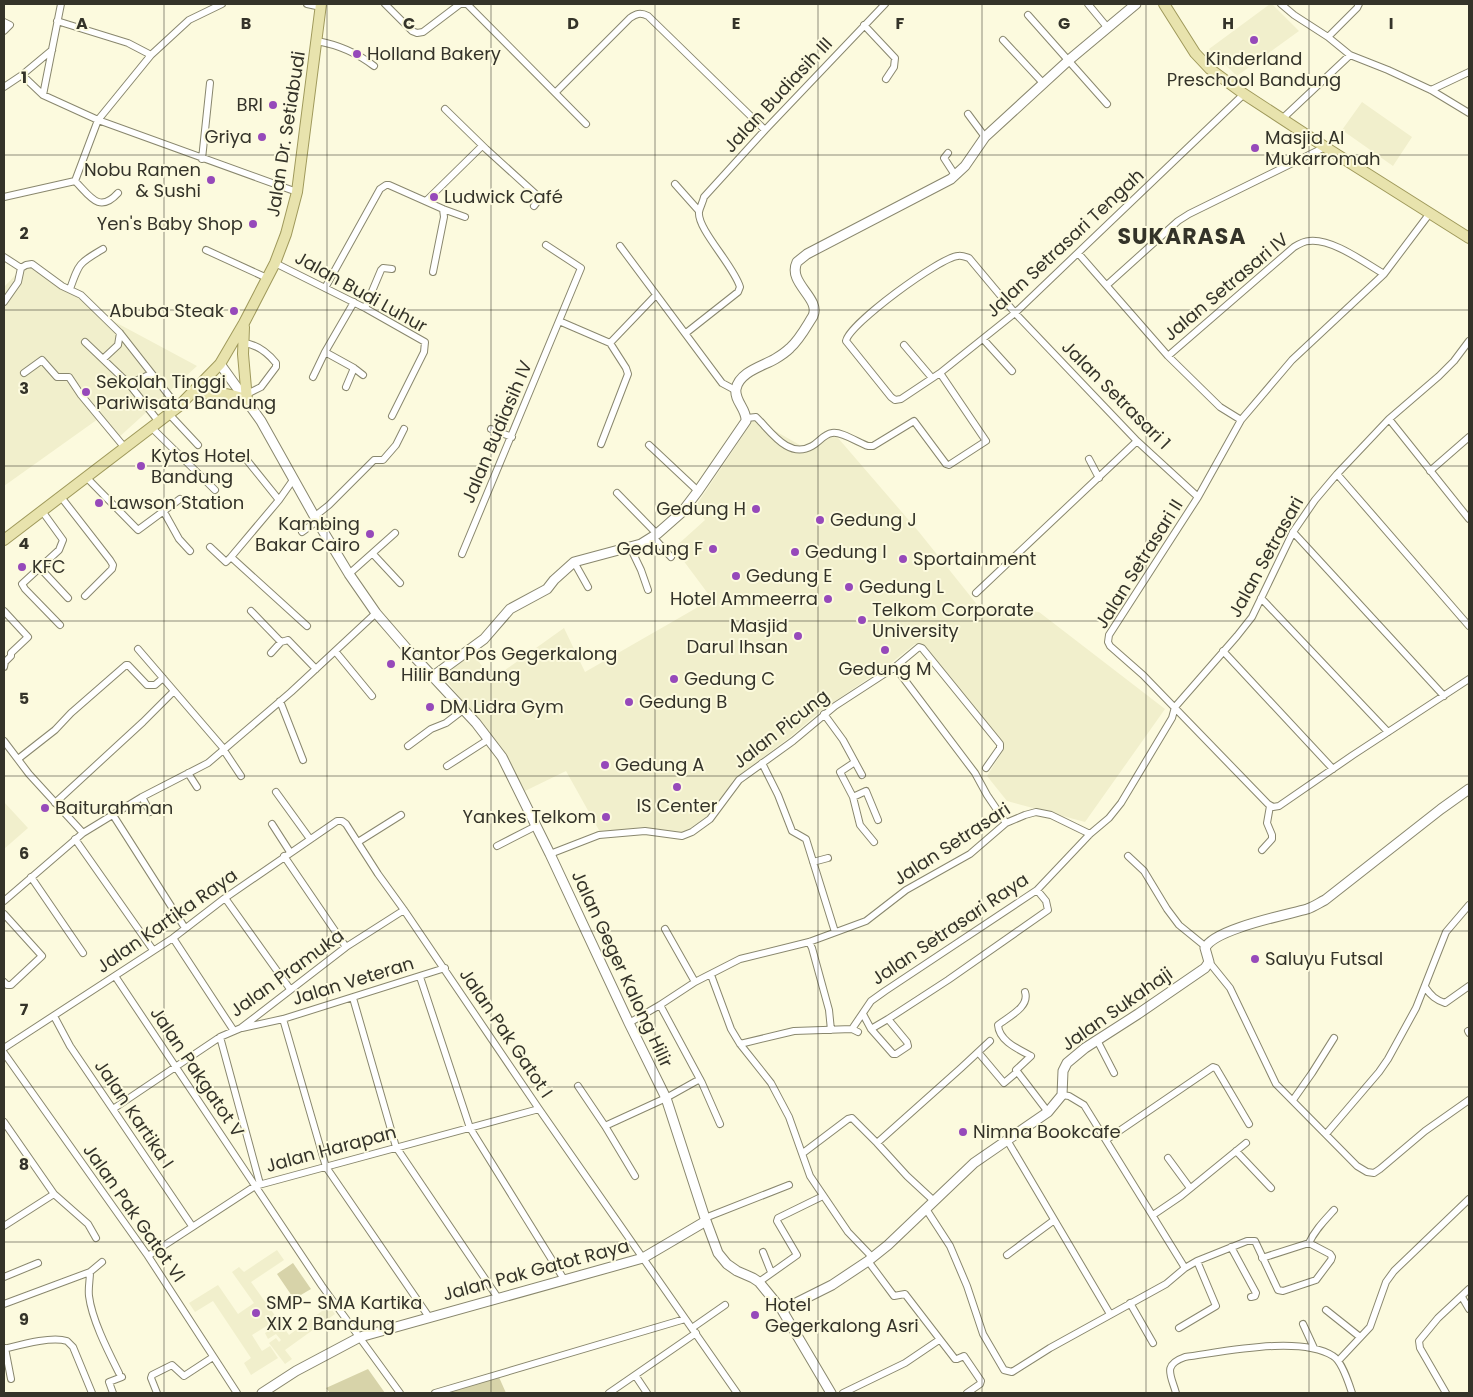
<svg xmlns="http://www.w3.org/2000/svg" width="1473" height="1397" font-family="Poppins,sans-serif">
  <rect width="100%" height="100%" fill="#fcfade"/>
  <!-- built -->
  <path fill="#f1efcc" d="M1270 4H1272L1299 31 1237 76 1209 49Z
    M1362 102 1412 137 1393 166 1342 130Z
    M26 264 115 322 197 366 117 439 98 419 4 486V287Z
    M754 419 805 448 832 431 919 532 979 607 1039 612 1165 709 1085 822 1007 801 987 776 1004 749 1003 744 922 644H915L891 663 822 710 790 737 733 780 724 796 707 816 683 833 644 827 600 832 566 771 525 791 501 749 441 674 472 651 491 680 564 628 585 672 712 599 674 548 705 520 695 507Z
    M4 802 28 828 4 849Z
    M277 1250 284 1260 251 1282 289 1335 329 1306 335 1314 285 1350 292 1359 285 1364 269 1343 276 1338 279 1342 281 1340 276 1334 268 1339 265 1333 272 1329 270 1324 252 1335 262 1351 270 1346 278 1358 251 1375 244 1363 251 1358 213 1301 195 1312 189 1303 218 1285 238 1314 254 1303 232 1272 239 1267 244 1272Z"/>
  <!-- green -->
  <path fill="#d7d3a9" d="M293 1263 311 1289 294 1299 277 1274Z
    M368 1369 385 1393H330L326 1388Z
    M498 1375 506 1393H439Z"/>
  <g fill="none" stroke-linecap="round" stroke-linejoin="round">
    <!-- street casing -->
    <g stroke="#89876e" stroke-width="8">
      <path id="street" d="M307 4 321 7
        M385 4 412 31 417 33 423 32 460 4
        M462 4H467L586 124
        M1088 4 1107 27
        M1281 4 1294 15 1328 37 1350 55 1388 70 1431 90 1469 113
        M1028 15 1107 104
        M57 21 128 43 151 55
        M4 22 10 25 4 31
        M864 25 895 58 894 67 886 79
        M1328 37 1357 8 1359 4
        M1003 40 1043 83
        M317 41C339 45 356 52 374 66
        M22 75 52 50
        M4 87 22 75 43 95 98 120 297 192
        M1431 90 1469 72
        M556 92 630 18C636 14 640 12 648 16L765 130
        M43 95 61 4
        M445 109 486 149 540 198 534 206
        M968 114 985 137
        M1282 119 1350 55
        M948 153 944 158 955 175
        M202 159 210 83
        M75 181C90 196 99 214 118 193
        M675 184 699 211
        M4 197 75 181 98 120 151 55 189 20 222 4
        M426 201 482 146
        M1430 213 1384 274 1292 360 1241 420 1198 497 1109 635 1108 642 1110 646 1143 675 1268 804 1273 807 1279 806 1353 755 1469 679
        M620 246 722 383 735 390
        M206 250 267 278
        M1078 253 1168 356 1220 407 1241 420
        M4 257 21 268
        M275 263 365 308 425 342 424 352 392 416
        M433 272 444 217 443 209
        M1107 285 1178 221 1189 214 1325 147
        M325 288 380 189 386 185H389L443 209 465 217
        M70 289C79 263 79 263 103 249
        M4 302 18 282 21 268 26 265 32 264 62 286 81 295 120 333 178 407
        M365 308 381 270 383 268 392 269
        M559 321 610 343 656 295
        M686 333 738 292 740 287C734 266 697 229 699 212 700 207 703 202 704 197L765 130 885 4
        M983 339 1012 371
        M85 342 129 384 159 422
        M243 343C257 344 267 352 276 363V367L261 387 247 394
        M904 345 932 378
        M325 352 354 368 363 375
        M1168 356 1294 247C1299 244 1304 241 1309 241 1332 238 1365 263 1384 274
        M103 359 118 345 120 333
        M24 373 42 360 57 377H69L81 395 125 448
        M313 377 325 352 354 302
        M129 384 151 374
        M346 387 354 368
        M169 414 198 445
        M747 418 756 417 758 419C772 433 789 459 812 446 819 442 824 434 832 433 841 431 859 443 868 446H873L914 421 946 464 949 465 986 441 940 373
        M1389 419 1469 519
        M152 428 215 490
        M491 429 512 437
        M601 444 628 374 626 368 610 343
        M649 445 698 491
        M246 459 279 500
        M1089 459 1099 478
        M1430 471 1469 437
        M1337 474 1469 626
        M87 478 138 530 180 499
        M293 480 279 500 231 557 307 626
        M617 493 657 534
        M61 497 110 560 113 565 112 569 85 596
        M1198 497 1137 441 1015 313 969 258C966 257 961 255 958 256 940 257 849 324 846 341L891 397 895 400 901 399 940 373 1015 313 1244 94
        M42 511 63 540 59 550 22 584 25 589 60 625
        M164 512 179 539 190 551
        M314 517 329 505 374 460H383L396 445 404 429
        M302 532 317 521
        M1293 532 1444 696
        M653 537 671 557
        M210 547 226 562 231 557
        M630 547 641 570 648 590
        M373 554 400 583
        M462 554 581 268 546 245
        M574 562 588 587
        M40 568 68 598
        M349 574 395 533
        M976 593 1137 441
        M1261 598 1388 732
        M4 611 28 637 11 653V656L5 662 4 667
        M251 611 281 642
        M138 649 224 749
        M335 651 372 696
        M1223 651 1333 769
        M271 653 281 642 288 640 316 669
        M895 667 975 773 987 795 1006 823
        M280 701 303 760
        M824 714 843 740 862 775
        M4 741 29 774 83 833
        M408 746 431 729 446 723 463 710
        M223 749 241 776
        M18 759 55 730 71 713 126 665H128L147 685H155L163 678
        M855 762 840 772 853 797 860 825 874 842
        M762 763 778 795 792 831 806 839 835 932
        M447 766 489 739
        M188 773 197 787
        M276 792 310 839
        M142 797 150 812
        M853 797 866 791 878 820
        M55 803 143 722 174 691
        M113 815 185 928
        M272 824 290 852
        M75 839 153 950
        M358 842 401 815
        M497 846 536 826
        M1262 850 1272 839V835L1267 823 1270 806
        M550 854 599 835 645 831 682 836 692 832 710 819 739 780 793 741 835 706 895 667 919 647 922 648 1000 744V748L986 768
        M284 856 346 947
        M1128 856 1144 871 1167 909 1179 925 1206 947
        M813 862 828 858
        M31 877 83 953
        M225 898 290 989
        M4 901 83 833 142 797 208 763 291 692 376 613
        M4 914 42 956 11 985H7L4 982
        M665 929 695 982
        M173 938 234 1031
        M809 942 812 948 829 1010 831 1030
        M1209 962 1230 988 1276 1084 1357 1166 1367 1172 1374 1173 1380 1169 1425 1131 1469 1100
        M711 975 731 1029 740 1044 771 1083 789 1117 810 1176 848 1232 873 1258
        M115 976 322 1286 400 1393
        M420 977 470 1128 565 1281
        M1425 987C1431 996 1436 1000 1445 1003L1469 986
        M1025 992C1030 1007 1008 1017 998 1025 999 1041 1018 1049 1031 1056L1016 1070 1048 1112
        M353 998 396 1147 498 1298
        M660 1005 702 1083 720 1124
        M863 1014 871 1029 893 1054H896L908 1046 907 1042 888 1019 948 980 1048 910 1046 901 1037 890
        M54 1016 70 1046 192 1226
        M283 1019 326 1167 429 1317
        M629 1023 660 1005 695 982 740 959 809 942 866 921 906 890 970 854 1006 823 1025 815 1036 812 1051 815 1090 834
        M242 1028 283 1019 445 968
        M852 1029 871 1001 885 991 1037 890 1090 834 1109 818 1121 803 1172 718 1175 707 1237 636 1252 617 1293 532 1315 500 1337 474 1389 419 1439 376 1454 361 1469 341
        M871 1029 888 1019
        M1468 1031 1469 1033
        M220 1037 260 1184
        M1097 1040 1114 1073
        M740 1044 794 1031 852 1029 858 1032
        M4 1048 173 938 225 898 337 821H342L346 824 378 874 404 910 539 1109 737 1393
        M978 1052 1004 1083 1017 1072
        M4 1053 148 1256 237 1393
        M578 1086 605 1126 635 1176
        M1062 1095 1069 1096 1084 1105 1185 1268
        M1293 1100 1312 1073 1334 1038
        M113 1109 220 1037 241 1028 346 947 404 910
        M4 1122 54 1194 4 1226
        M605 1126 666 1098 700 1079
        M1326 1134 1379 1072 1388 1059 1416 1008 1446 932 1469 905
        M1007 1140 1110 1314
        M1106 1140 1213 1067 1216 1068 1249 1124
        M877 1143 961 1068 990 1041
        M1236 1151 1271 1188
        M803 1153 848 1119 852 1118 877 1143 907 1176 934 1201
        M1168 1158 1190 1188
        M54 1194 88 1224 96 1238
        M926 1209 950 1246 967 1286 983 1334 1004 1370 1012 1372 1050 1348 1166 1284 1185 1268 1197 1261 1247 1241H1255L1278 1290 1283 1291 1316 1280 1331 1260 1332 1257 1330 1254 1309 1243C1315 1230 1324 1221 1334 1210
        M1153 1215 1181 1196 1246 1143
        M705 1218 789 1185
        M1231 1247 1256 1293 1255 1296 1251 1297
        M763 1252 771 1272
        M1007 1255 1053 1221
        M148 1256 255 1186 539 1109
        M1262 1258 1309 1243
        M868 1261 894 1296 905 1294 955 1359H957L964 1356 981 1381 980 1384 967 1393
        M90 1272C90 1280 88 1288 89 1296 92 1320 108 1351 119 1373
        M4 1277 38 1263
        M759 1282 797 1255 777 1221 778 1218 823 1196
        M1462 1297 1469 1309
        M1130 1303 1153 1343
        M4 1304 90 1272 102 1262
        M1326 1310 1360 1337
        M1303 1324 1314 1348
        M692 1328 725 1305
        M1179 1328 1216 1306 1197 1261
        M5 1348 11 1379
        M4 1349C20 1345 51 1336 67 1341L73 1347 92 1393
        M1339 1360 1370 1327 1386 1282 1394 1271 1469 1199
        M635 1375 647 1393
        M113 1393 109 1382 122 1377
        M157 1393 151 1378 152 1375 172 1365 184 1376 213 1357
        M435 1393 685 1319
        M609 1393 696 1333
        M843 1393 905 1363 939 1340
        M1176 1393C1171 1375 1162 1365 1185 1357 1223 1352 1300 1335 1333 1356 1342 1361 1349 1384 1352 1393
        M1446 1393 1420 1348 1419 1341 1438 1318 1469 1289"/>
    </g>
    <!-- secondary casing -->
    <g stroke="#89876e" stroke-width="11">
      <path id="secondary" d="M220 364 261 421 317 521 349 574 376 613 408 650 476 723 502 757 550 854 629 1023 666 1098 705 1218 718 1253 727 1264 737 1271 753 1278 759 1282 782 1310 831 1393
        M432 677 484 639 510 609 547 589 554 580 574 562 641 544 657 534 682 512 698 491 746 421C747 409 734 401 736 389 739 372 763 366 775 359 780 356 786 352 790 348 800 339 806 327 813 316 821 298 787 283 797 262L807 254 951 179 965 166 985 137 1069 60 1136 4
        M782 1310 832 1285 868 1261 888 1245 974 1163 1048 1112 1062 1095 1063 1071 1067 1063 1085 1048 1138 1014 1205 968 1209 962 1205 948C1214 929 1286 915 1307 909 1313 907 1319 903 1325 900L1441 809 1469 789
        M262 1393 296 1371 360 1337 643 1258 706 1221"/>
    </g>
    <!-- primary casing -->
    <g stroke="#9f995b" stroke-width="12">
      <path id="primary" d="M1164 4 1195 53 1210 69 1244 94 1325 147 1469 238
        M191 394C212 392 228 392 247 400L243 354 244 327
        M4 540 178 407 220 364 244 323 275 263 286 234 297 192 321 4"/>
    </g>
    <!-- street -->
    <use href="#street" stroke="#fff" stroke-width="6"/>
    <!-- secondary -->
    <use href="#secondary" stroke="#fff" stroke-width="9"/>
    <!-- primary -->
    <use href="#primary" stroke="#e8e3ad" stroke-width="10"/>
  </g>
  <!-- grid -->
  <path fill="none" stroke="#343329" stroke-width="1" stroke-opacity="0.55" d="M164 4V1393M327 4V1393M491 4V1393M655 4V1393M818 4V1393M982 4V1393M1146 4V1393M1309 4V1393M4 155H1469M4 310H1469M4 466H1469M4 621H1469M4 776H1469M4 931H1469M4 1087H1469M4 1242H1469"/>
  <!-- markers -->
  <g fill="#9649ba" stroke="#fcfade" stroke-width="2">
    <circle cx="1254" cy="40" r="5"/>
    <circle cx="357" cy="54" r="5"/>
    <circle cx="273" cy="105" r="5"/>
    <circle cx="262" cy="137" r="5"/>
    <circle cx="1255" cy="148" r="5"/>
    <circle cx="211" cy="180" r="5"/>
    <circle cx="434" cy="197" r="5"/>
    <circle cx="253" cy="224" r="5"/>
    <circle cx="234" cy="311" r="5"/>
    <circle cx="86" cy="392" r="5"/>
    <circle cx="141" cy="466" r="5"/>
    <circle cx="99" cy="503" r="5"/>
    <circle cx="756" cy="509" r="5"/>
    <circle cx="820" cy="520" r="5"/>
    <circle cx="370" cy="534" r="5"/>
    <circle cx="713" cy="549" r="5"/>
    <circle cx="795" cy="552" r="5"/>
    <circle cx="903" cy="559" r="5"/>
    <circle cx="22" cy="567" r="5"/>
    <circle cx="736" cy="576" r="5"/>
    <circle cx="849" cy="587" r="5"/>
    <circle cx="828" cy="599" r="5"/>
    <circle cx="862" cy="620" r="5"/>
    <circle cx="798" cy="636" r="5"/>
    <circle cx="885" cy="650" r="5"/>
    <circle cx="391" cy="664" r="5"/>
    <circle cx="674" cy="679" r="5"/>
    <circle cx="629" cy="702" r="5"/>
    <circle cx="430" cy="707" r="5"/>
    <circle cx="605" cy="765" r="5"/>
    <circle cx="677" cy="787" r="5"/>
    <circle cx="45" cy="808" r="5"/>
    <circle cx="606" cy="817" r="5"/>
    <circle cx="1255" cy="959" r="5"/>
    <circle cx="963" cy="1132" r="5"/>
    <circle cx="256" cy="1313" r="5"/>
    <circle cx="755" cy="1315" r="5"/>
  </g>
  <g text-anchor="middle" stroke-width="4" stroke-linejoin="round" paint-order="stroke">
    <!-- poi labels -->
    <g font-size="18" fill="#343329" stroke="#fcfade" text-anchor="start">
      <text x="367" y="60">Holland Bakery</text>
      <text x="1254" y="65" text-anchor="middle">Kinderland<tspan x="1254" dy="21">Preschool Bandung</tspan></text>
      <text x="263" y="111" text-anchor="end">BRI</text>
      <text x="252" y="143" text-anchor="end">Griya</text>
      <text x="1265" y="144">Masjid Al<tspan x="1265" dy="21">Mukarromah</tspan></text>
      <text x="201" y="176" text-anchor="end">Nobu Ramen<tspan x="201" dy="21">&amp; Sushi</tspan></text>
      <text x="444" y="203">Ludwick Café</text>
      <text x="243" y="230" text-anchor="end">Yen's Baby Shop</text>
      <text x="224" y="317" text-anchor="end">Abuba Steak</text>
      <text x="96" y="388">Sekolah Tinggi<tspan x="96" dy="21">Pariwisata Bandung</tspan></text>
      <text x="151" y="462">Kytos Hotel<tspan x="151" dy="21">Bandung</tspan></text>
      <text x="109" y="509">Lawson Station</text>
      <text x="746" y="515" text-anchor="end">Gedung H</text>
      <text x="830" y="526">Gedung J</text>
      <text x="360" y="530" text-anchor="end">Kambing<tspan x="360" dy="21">Bakar Cairo</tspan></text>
      <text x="703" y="555" text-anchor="end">Gedung F</text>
      <text x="805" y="558">Gedung I</text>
      <text x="913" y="565">Sportainment</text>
      <text x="32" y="573">KFC</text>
      <text x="746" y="582">Gedung E</text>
      <text x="859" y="593">Gedung L</text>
      <text x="818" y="605" text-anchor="end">Hotel Ammeerra</text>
      <text x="872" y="616">Telkom Corporate<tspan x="872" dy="21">University</tspan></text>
      <text x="788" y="632" text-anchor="end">Masjid<tspan x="788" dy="21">Darul Ihsan</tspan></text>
      <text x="401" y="660">Kantor Pos Gegerkalong<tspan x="401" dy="21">Hilir Bandung</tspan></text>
      <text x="885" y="675" text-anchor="middle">Gedung M</text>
      <text x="684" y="685">Gedung C</text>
      <text x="639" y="708">Gedung B</text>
      <text x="440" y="713">DM Lidra Gym</text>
      <text x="615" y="771">Gedung A</text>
      <text x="677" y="812" text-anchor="middle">IS Center</text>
      <text x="55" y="814">Baiturahman</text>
      <text x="596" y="823" text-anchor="end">Yankes Telkom</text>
      <text x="1265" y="965">Saluyu Futsal</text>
      <text x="973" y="1138">Nimna Bookcafe</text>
      <text x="266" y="1309">SMP- SMA Kartika<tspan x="266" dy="21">XIX 2 Bandung</tspan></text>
      <text x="765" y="1311">Hotel<tspan x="765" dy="21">Gegerkalong Asri</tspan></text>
    </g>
    <!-- street labels -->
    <g font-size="18" fill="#343329" stroke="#fcfade">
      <text transform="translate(778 95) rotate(-47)" y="6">Jalan Budiasih III</text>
      <text transform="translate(286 134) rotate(-81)" y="6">Jalan Dr. Setiabudi</text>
      <text transform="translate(1065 243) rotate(-43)" y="6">Jalan Setrasari Tengah</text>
      <text transform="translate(1226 287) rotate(-40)" y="6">Jalan Setrasari IV</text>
      <text transform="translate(361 292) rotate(29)" y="6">Jalan Budi Luhur</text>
      <text transform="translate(1116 395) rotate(45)" y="6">Jalan Setrasari 1</text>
      <text transform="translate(497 432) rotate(-67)" y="6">Jalan Budiasih IV</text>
      <text transform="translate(1266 557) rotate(-61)" y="6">Jalan Setrasari</text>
      <text transform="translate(1139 564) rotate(-58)" y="6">Jalan Setrasari II</text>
      <text transform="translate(781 729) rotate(-38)" y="6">Jalan Picung</text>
      <text transform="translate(952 844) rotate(-33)" y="6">Jalan Setrasari</text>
      <text transform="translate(167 921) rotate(-35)" y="6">Jalan Kartika Raya</text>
      <text transform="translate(950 929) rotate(-34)" y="6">Jalan Setrasari Raya</text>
      <text transform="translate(622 969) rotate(65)" y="6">Jalan Geger Kalong Hilir</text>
      <text transform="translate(287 973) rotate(-36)" y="6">Jalan Pramuka</text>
      <text transform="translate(353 981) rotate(-17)" y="6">Jalan Veteran</text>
      <text transform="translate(1117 1009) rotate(-35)" y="6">Jalan Sukahaji</text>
      <text transform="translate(506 1033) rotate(56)" y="6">Jalan Pak Gatot I</text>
      <text transform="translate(197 1072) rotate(56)" y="6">Jalan Pakgatot V</text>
      <text transform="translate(134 1114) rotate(56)" y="6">Jalan Kartika I</text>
      <text transform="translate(331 1149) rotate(-15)" y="6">Jalan Harapan</text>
      <text transform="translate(134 1213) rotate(55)" y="6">Jalan Pak Gatot VI</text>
      <text transform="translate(536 1270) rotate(-15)" y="6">Jalan Pak Gatot Raya</text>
    </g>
    <!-- district labels -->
    <g font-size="22" font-weight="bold" letter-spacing="1" fill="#343329" stroke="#fcfade">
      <text x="1182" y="244">SUKARASA</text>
    </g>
  </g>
  <g font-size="16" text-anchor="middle" font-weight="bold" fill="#343329" stroke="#fcfade" stroke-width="4" stroke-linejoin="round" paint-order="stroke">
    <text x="82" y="29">A</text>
    <text x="246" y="29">B</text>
    <text x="409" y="29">C</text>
    <text x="573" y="29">D</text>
    <text x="736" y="29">E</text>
    <text x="900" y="29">F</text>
    <text x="1064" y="29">G</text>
    <text x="1228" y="29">H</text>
    <text x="1391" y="29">I</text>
    <text x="24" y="83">1</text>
    <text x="24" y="239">2</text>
    <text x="24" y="394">3</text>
    <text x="24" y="549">4</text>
    <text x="24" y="704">5</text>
    <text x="24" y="859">6</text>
    <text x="24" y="1015">7</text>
    <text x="24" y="1170">8</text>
    <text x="24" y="1325">9</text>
  </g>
  <!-- border -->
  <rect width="1473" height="1397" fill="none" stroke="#343329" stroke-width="10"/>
</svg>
